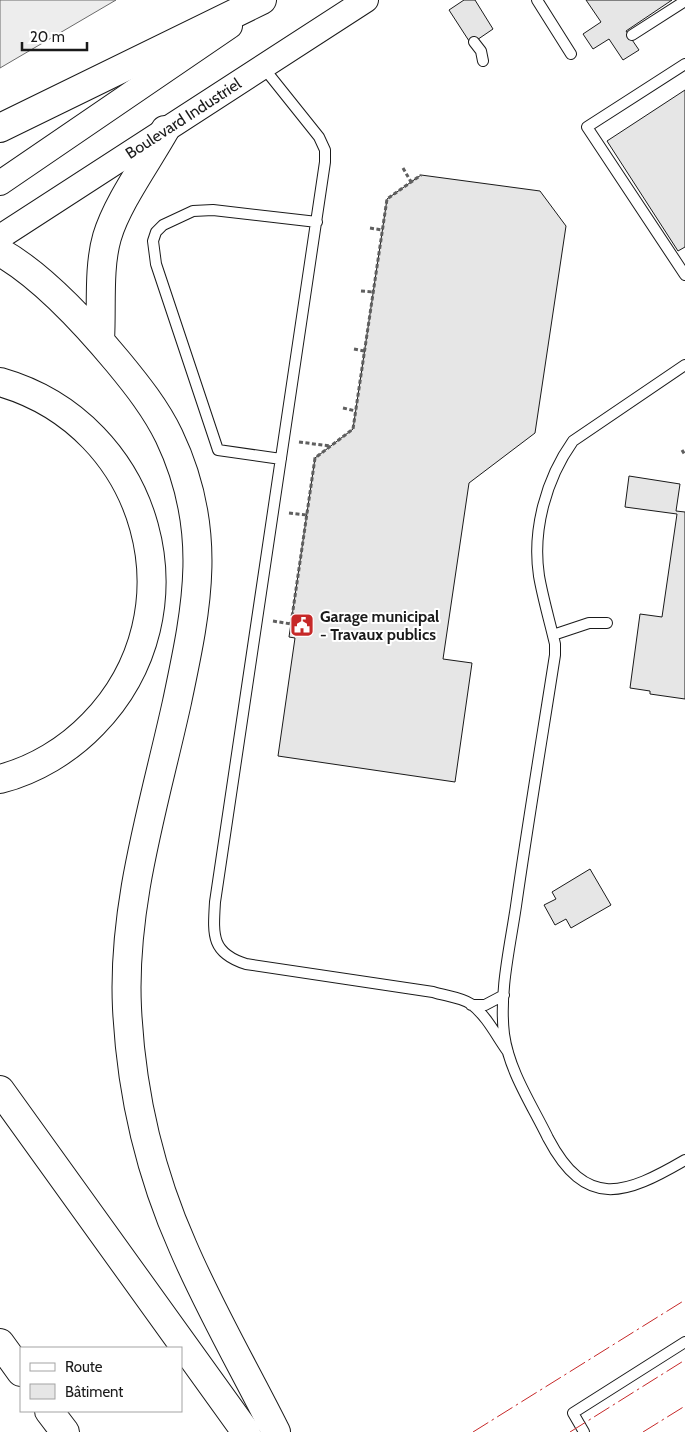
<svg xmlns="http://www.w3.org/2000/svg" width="685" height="1432" font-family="Cabin,sans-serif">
  <rect width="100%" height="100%" fill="#fff"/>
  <!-- built -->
  <path fill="#ededed" stroke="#6a6a6a" d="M0 0H116L0 68Z"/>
  <!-- building -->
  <path fill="#e6e6e6" stroke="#1a1a1a" d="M464 0H475L493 29 471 44 449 10Z
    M586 0H672L626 31 639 50 623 60 609 39 593 49 583 34 601 22Z
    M685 90V247L678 251 607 141Z
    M421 175 540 191 566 226 535 433 469 483 443 659 472 663 455 782 278 756 295 638 289 637 315 458 353 429 387 199Z
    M629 476 680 484 676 511 685 512V699L650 694V691L630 688 640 614 662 617 677 514 625 507Z
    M590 869 611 905 571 928 566 919 555 925 544 905 556 899 552 892Z"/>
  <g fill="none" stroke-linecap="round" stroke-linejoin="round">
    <!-- service casing -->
    <g stroke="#1a1a1a" stroke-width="12">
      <path id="service" d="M537 0 571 54
        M632 35 685 1
        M474 42 481 51 483 61
        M685 64 587 127 685 275
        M263 67 319 137 325 150V162L215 902C213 935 211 953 246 964L433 992C445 996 460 997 471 1004 487 1016 497 1037 508 1052
        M685 365 573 441C546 479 532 530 539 576 543 599 550 622 555 644V655C542 738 528 822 516 906 510 947 499 992 504 1034 509 1071 532 1105 548 1138 586 1210 625 1195 685 1160
        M281 459 218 450 156 264 153 241 156 232 163 225 193 211 213 210 317 222
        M553 635 589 623H607
        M471 1005H485L504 995
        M584 1432 573 1413 685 1342"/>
    </g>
    <!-- tertiary casing -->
    <g stroke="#1a1a1a" stroke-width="26">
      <path id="tertiary" d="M0 183 230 26
        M0 237 366 0"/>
    </g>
    <!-- primary casing -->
    <g stroke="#1a1a1a" stroke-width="30">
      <path id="primary" d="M0 252C41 275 88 326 118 362 137 385 156 409 169 436 214 530 197 607 177 702 155 802 122 905 127 1008 131 1090 150 1173 183 1247 210 1310 245 1370 276 1432
        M100 340C102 308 98 268 107 237 117 203 147 162 165 130"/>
    </g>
    <!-- motorway casing -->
    <g stroke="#1a1a1a" stroke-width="30">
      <path id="motorway" d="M0 128 262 0
        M0 382C150 425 203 611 93 724 68 750 35 770 0 779
        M0 1090 246 1432
        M0 1343 21 1372
        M49 1411 65 1432"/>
    </g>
    <!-- path -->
    <path stroke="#5f5f5f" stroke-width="3" stroke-dasharray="4 2.5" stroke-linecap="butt" d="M403 168 411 182
      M370 228 382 230
      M361 291 373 292
      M354 349 364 351
      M343 408 356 411
      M299 442 330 446
      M682 450 685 455
      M289 513 307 515
      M273 621 291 624 315 458 353 429 387 199 421 175"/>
    <!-- service -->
    <use href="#service" stroke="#fff" stroke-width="10"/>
    <!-- tertiary -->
    <use href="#tertiary" stroke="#fff" stroke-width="24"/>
    <!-- primary -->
    <use href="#primary" stroke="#fff" stroke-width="28"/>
    <!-- motorway -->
    <use href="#motorway" stroke="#fff" stroke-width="28"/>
    <!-- power -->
    <path stroke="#c62828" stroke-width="1" stroke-dasharray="18 4 2.5 4" stroke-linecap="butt" d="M473 1432 685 1300
      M570 1432 685 1360
      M643 1432 685 1406"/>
  </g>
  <!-- icons -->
  <defs>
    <g id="civic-square" transform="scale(1.25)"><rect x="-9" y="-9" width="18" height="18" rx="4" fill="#c62828" stroke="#fff"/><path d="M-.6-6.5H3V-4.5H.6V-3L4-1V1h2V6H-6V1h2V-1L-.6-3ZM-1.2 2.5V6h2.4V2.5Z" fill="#fff"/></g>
  </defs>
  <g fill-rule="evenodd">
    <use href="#civic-square" x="302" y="625"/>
  </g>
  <g text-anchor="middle" stroke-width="4" stroke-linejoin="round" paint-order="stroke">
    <!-- street labels -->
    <g font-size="16" fill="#1a1a1a" stroke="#fff">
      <text transform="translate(183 118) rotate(-33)" y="6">Boulevard Industriel</text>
    </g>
    <!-- poi labels -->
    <g font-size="16" font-weight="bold" fill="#1a1a1a" stroke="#fff" text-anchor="start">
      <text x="320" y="622">Garage municipal<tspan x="320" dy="18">- Travaux publics</tspan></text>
    </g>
  </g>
  <!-- legend -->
  <rect x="20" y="1347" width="162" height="65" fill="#ffffff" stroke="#a3a3a3"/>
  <rect x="30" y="1363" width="25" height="8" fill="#ffffff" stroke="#a3a3a3"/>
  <text x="65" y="1372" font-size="15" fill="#1a1a1a">Route</text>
  <rect x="30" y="1384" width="25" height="15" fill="#e6e6e6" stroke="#a3a3a3"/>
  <text x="65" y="1397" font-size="15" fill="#1a1a1a">Bâtiment</text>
  <!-- scale -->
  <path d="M22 42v8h65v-8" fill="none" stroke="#1a1a1a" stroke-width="2.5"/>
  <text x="30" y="42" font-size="15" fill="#1a1a1a" stroke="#ffffff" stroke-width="4" paint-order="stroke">20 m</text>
</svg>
